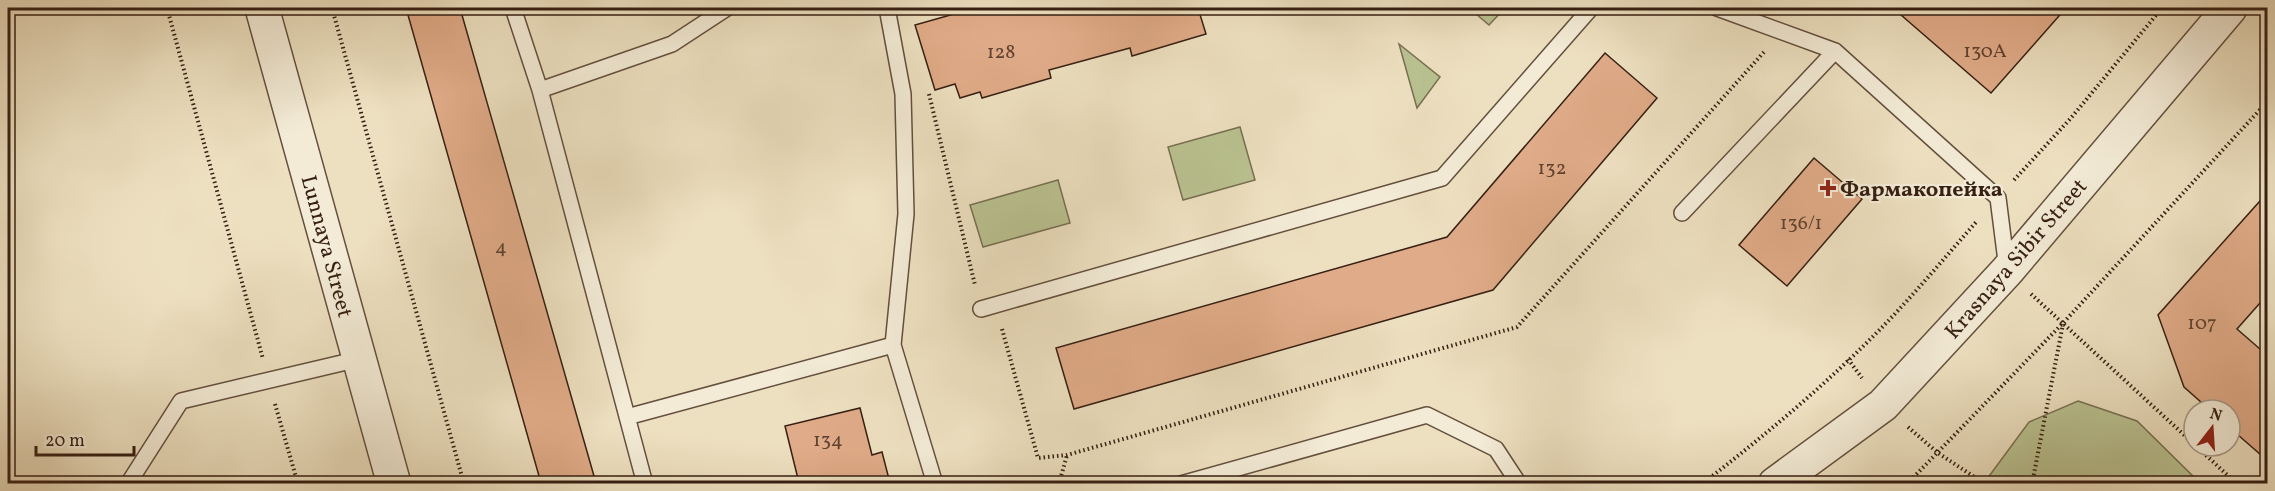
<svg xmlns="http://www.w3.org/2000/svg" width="2275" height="491" font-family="Vollkorn,serif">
  <rect width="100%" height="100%" fill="#ede0c0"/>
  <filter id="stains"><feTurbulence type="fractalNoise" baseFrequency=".00333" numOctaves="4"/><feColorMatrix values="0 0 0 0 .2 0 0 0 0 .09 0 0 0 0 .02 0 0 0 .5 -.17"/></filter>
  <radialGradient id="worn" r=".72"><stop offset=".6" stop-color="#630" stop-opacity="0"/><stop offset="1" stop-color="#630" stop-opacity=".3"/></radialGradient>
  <!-- green -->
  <path fill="#bac291" stroke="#787052" stroke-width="1.5" d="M1469 8H1505L1489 25Z
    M1399 44 1440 77 1417 108Z
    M1240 127 1255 180 1183 200 1168 147Z
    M1058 180 1070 223 983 247 970 205Z
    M2078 401 2137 421 2200 483H1984L2029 422Z"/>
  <!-- building -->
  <path fill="#e0ab88" stroke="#361f13" stroke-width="1.5" d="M406 8H460L596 483H541Z
    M975 8H1198L1206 34 1132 56 1130 48 1049 70 1051 78 982 98 980 92 960 98 955 84 935 90 915 25Z
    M1893 8H2066L1991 93Z
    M1605 53 1657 98 1493 290 1074 409 1056 348 1447 237Z
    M1814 158 1862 199 1787 286 1739 245Z
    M2268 192V294L2237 329 2268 356V461L2230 428V410H2210L2184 387 2158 315Z
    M860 408 872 455 882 452 890 483H799L785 426Z"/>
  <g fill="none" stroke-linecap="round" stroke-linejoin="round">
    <!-- service casing -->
    <g stroke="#644f3e" stroke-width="18">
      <path id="service" d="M513 8 540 90 645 484
        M887 8 903 94 906 214 893 345 935 484
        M1717 8 1835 51 1998 198 2007 269
        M540 90 672 44 727 8
        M1682 213 1835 51
        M981 309 1442 178 1591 8
        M627 417 893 345
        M128 484 181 401 359 359
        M1181 484 1427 415 1496 449 1519 484"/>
    </g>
    <!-- tertiary casing -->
    <g stroke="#644f3e" stroke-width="36">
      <path id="tertiary" d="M262 8 394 484
        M1775 484 1883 405 2007 271 2230 8"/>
    </g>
    <!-- path -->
    <path stroke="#361f13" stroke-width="4" stroke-dasharray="1.5 3" stroke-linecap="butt" d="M167 8 263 359
      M332 8 464 484
      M929 94 975 285
      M2014 180 2071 118 2162 8
      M2031 294 2194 444
      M1002 329 1038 458 1067 455 1517 327 1764 52
      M1848 359 1862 378
      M275 404 298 484
      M1908 427 1938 453 1985 484
      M2196 446 2237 484
      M1059 484 1067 455
      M1702 484C1768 433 1834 378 1892 317 1921 286 1949 253 1977 221
      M1907 484 2063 323 2268 101
      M2032 484 2063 324"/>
    <!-- service -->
    <use href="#service" stroke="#f3ebd6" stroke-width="15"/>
    <!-- tertiary -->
    <use href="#tertiary" stroke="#f3ebd6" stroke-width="33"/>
  </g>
  <!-- markers -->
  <path fill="#8f2418" stroke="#f3ebd6" stroke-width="2" d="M1825 179h6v6h6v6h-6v6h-6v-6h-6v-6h6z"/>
  <g text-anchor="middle" stroke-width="4.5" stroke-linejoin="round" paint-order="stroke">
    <!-- number labels -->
    <g font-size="20" fill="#604230">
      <text x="1985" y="57">130А</text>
      <text x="1001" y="58">128</text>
      <text x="1552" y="174">132</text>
      <text x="1801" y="229">136/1</text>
      <text x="501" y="253">4</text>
      <text x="2202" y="329">107</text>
      <text x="828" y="446">134</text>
    </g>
    <!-- poi labels -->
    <g font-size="22" font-weight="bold" fill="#361f13" stroke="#f3ebd6" text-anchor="start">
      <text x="1840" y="196">Фармакопейка</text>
    </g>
    <!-- street labels -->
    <g font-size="22" fill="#361f13" stroke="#f3ebd6">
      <text transform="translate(328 246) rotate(75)" y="8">Lunnaya Street</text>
      <text transform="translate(2015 258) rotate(-49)" y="8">Krasnaya Sibir Street</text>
    </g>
  </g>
  <!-- margin -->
  <rect width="2275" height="491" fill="none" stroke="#ede0c0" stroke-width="30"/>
  <rect x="9" y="9" width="2257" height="473" fill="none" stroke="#361f13" stroke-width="3"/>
  <rect x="15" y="15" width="2245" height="461" fill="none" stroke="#361f13" stroke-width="1.5"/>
  <!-- north arrow -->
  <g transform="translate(2212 428) rotate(17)"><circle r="28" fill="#f3ebd6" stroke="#a79988" stroke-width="1.5"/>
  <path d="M0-4.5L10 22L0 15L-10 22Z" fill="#8f2418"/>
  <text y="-9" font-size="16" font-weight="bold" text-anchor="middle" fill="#361f13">N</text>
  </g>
  <!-- scale -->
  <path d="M36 446v9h98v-9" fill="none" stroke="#361f13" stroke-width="3"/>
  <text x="45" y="446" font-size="18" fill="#361f13" stroke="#f3ebd6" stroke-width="4.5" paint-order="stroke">20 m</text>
  <rect width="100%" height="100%" filter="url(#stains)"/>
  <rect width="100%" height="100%" fill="url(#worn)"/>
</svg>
